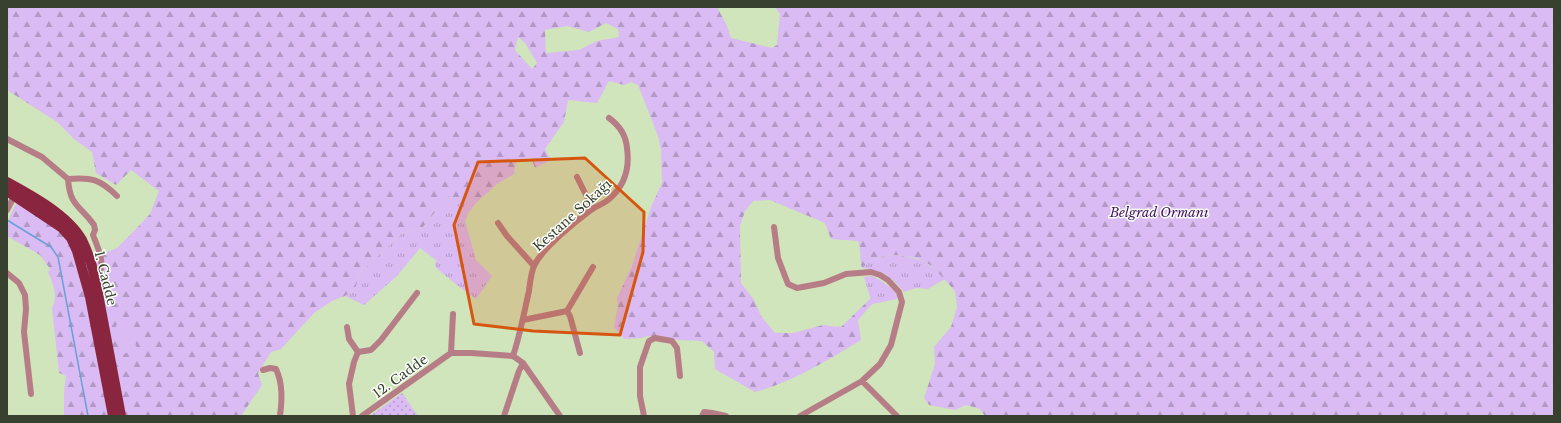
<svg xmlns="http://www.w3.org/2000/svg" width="1561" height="423" font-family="'Libre Baskerville',serif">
  <defs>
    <pattern id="grass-tufts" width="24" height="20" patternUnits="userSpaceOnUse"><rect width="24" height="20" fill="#dabbf3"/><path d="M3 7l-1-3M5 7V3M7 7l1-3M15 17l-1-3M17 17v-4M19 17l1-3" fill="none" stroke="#b299c5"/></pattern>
    <pattern id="forest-firs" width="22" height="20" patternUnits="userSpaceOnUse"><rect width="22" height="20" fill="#dabbf3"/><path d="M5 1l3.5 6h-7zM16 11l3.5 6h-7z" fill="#b299c5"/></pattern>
    <pattern id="park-dots" width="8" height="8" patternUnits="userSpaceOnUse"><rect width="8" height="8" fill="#dabbf3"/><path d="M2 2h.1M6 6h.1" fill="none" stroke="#b299c5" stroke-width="1.8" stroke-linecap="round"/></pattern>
  </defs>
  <rect width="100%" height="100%" fill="#d0e5bb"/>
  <!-- grass -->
  <path fill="url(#grass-tufts)" d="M448 196 477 202 468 213 465 221 476 260 492 276 476 299 457 285 436 268 435 264 437 261 420 248 397 276 364 305 345 296 355 289 360 273 381 253 401 234 423 227Z
    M896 255C921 259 927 260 945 279L928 289 916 288 904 292C890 275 884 271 862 268L875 257Z
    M872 276C881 280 892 287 898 296L897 299 872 304 864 277Z"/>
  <!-- forest -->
  <path fill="url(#forest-firs)" fill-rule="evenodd" d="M7 7H717L727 26 731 38 772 48 777 45 780 14 775 7H1554V416H985L980 409 966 405 955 410 929 405 924 398 935 364 934 347 951 327 957 307 955 291 932 266 917 258 896 255 875 257 862 268C859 259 862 250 858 241L831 239 825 223 770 200 753 201 745 211 740 226 741 283 754 300 761 316 775 333H793L823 325 841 327 871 298 872 304 858 320 861 340C828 360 793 382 755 392L715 369 714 352 702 341 679 340 648 336 642 338 624 339 614 327 618 306 617 298 632 266 651 207 662 183 661 150 658 136 638 85 631 82 624 85 609 81 597 103 568 100 564 122 545 149 551 160 535 168 531 158 516 160 514 174 497 184 477 202 448 196 423 227 401 234 360 273 355 289 345 296 332 301 314 313 281 349 271 352 258 373 262 385 241 416H64V392L66 376 59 373 52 308C58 295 53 284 48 272L50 269 40 255 7 236C7 215 15 206 26 189L87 241 95 257 117 248 136 229 150 214 159 191 131 170 116 185 96 173 92 152 74 139 57 122 7 90ZM606 23 618 29 619 37 597 41 579 50 546 53 545 30 567 26 589 32ZM518 37 525 43 537 63 532 69 515 50Z"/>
  <!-- park -->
  <path fill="url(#park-dots)" d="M402 393 418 416H370Z"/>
  <!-- pitch -->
  <path fill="#dabbf3" d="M131 322 137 351 122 354 116 325Z"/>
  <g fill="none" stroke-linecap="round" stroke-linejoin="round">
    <!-- stream -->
    <path stroke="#69a1d8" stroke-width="1.5" d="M7 220 51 247 58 257 88 416"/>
    <!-- minor -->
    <path stroke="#b67d86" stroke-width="6" d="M7 139 42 157 68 179C70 207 80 205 94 225L95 230 93 235C98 248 109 270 93 279
      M577 177 593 209
      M68 179C91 177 100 179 117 196
      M7 210 16 193
      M498 223 507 236 534 266
      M774 227 778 258 788 284 797 288 824 283 846 274 871 272 880 275 888 280 899 292 902 302 891 345 880 364 862 381 800 416
      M7 273 19 283 25 295 26 309 24 332 31 394
      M567 311 593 267
      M523 320 567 311 570 316 580 353
      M347 327 349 339 358 352
      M451 353H471L513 356 523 363 560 416
      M451 353 453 314
      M513 356C520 335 524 313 529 291 530 283 531 271 535 264 544 247 576 221 592 209 597 206 603 204 608 200 624 187 630 169 627 148 626 135 620 126 609 118
      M263 370 270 368 276 369C283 384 282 400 280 416
      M862 381 897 416
      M353 416 349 384 354 362 358 352 371 350 381 340 417 293
      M362 416 451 353
      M504 416 519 371 523 363
      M644 416 640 396V367L649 341 655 338 672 341 677 348 680 376
      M702 416 704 412 712 413 726 416"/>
    <!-- primary -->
    <path stroke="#8a2540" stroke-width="10" d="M7 182C31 195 68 215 82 240 88 252 92 265 95 278L121 416
      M7 191 61 227 71 238 77 251 90 297 113 416"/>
  </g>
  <!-- marked area -->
  <path fill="#d65610" fill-opacity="0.2" stroke="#d65610" stroke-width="3" stroke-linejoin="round" d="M585 158 644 212 643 252 620 335 533 331 474 324 454 225 478 162Z"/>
  <g text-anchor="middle" stroke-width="3" stroke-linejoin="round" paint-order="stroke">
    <!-- park labels -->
    <g font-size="13" font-style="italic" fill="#400f5d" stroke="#fcfffa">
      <text x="1159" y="217">Belgrad Ormanı</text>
    </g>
    <!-- street labels -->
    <g font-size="13" fill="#38402f" stroke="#fcfffa">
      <text transform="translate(572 215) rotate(-42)" y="5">Kestane Sokağı</text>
      <text transform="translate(106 278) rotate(76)" y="5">1. Cadde</text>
      <text transform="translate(400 376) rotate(-36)" y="5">12. Cadde</text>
    </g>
  </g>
  <!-- border -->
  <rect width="1561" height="423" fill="none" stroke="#38402f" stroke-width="16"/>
</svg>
